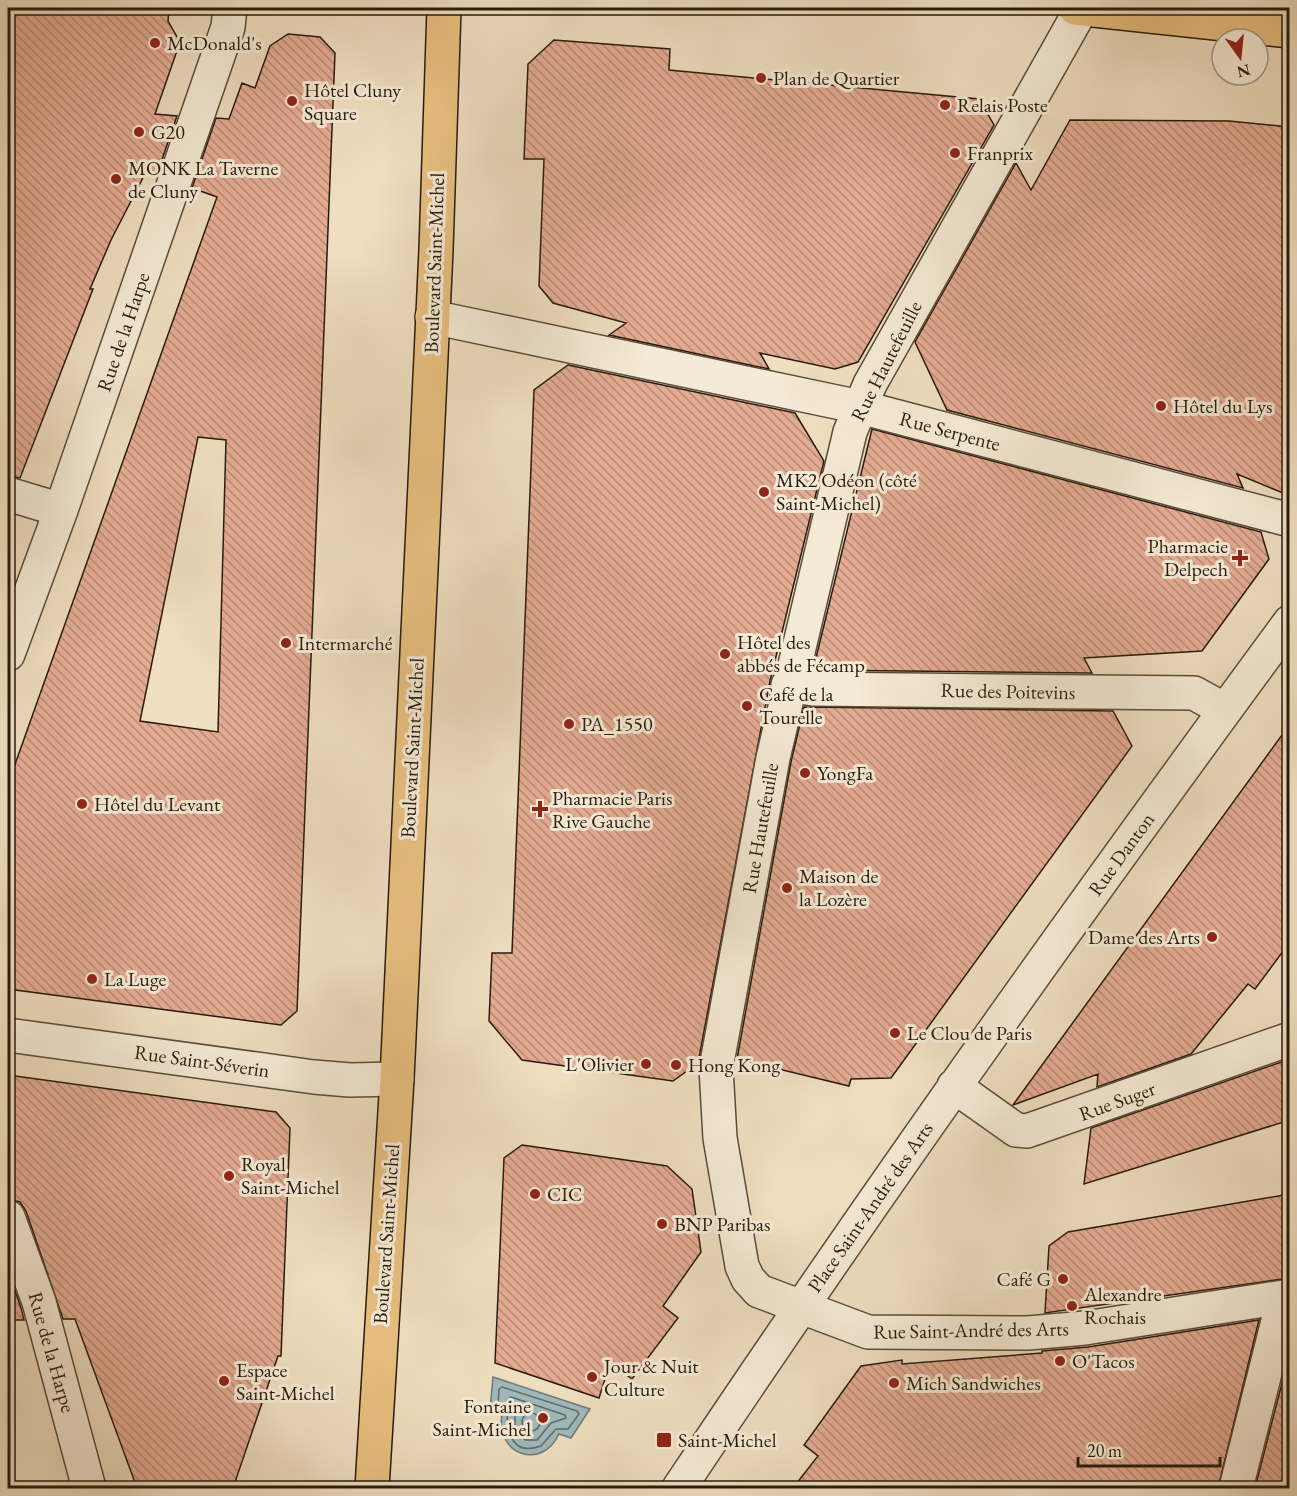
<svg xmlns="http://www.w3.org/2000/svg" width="1297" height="1496" font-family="'EB Garamond',serif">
  <defs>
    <pattern id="building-back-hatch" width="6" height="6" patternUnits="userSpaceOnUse" patternTransform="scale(1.5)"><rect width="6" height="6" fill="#e4ab93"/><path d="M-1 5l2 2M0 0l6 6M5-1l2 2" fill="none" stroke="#b98a76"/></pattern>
  </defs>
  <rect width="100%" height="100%" fill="#efdec0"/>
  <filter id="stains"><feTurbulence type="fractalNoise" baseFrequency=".00333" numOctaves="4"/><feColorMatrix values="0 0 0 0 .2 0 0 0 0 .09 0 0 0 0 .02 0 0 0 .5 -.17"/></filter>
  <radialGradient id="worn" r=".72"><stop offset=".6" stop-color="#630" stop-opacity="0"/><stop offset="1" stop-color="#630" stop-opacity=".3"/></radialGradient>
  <!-- water -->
  <path fill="#9eb9bc" stroke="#6e7a76" stroke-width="1.5" d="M493 1377 590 1409 571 1438 559 1434C542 1471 495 1455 502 1414L490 1410Z"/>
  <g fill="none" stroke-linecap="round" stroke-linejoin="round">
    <!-- shore -->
    <path stroke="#626a64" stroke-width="1.5" d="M502 1387 577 1411 579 1414 568 1429H556L541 1446C513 1456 508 1435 507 1413L498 1405 499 1389Z
      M511 1397 565 1415 566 1418 551 1423 537 1440H525L515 1430V1412L507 1400Z
      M522 1422a9 9 0 1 1 18 0a9 9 0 1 1-18 0Z"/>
  </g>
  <!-- building -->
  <path fill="url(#building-back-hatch)" stroke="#271b0c" stroke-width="1.5" fill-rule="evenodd" d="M8 8H169L168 21 180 42 155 114 177 116 157 174 147 170 111 240 90 289H93L20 478 8 476Z
    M288 34 320 37 335 53 297 1011 281 1025 8 989V784L217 197 192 188 216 118 229 119 242 83 255 88 270 46ZM198 437 226 440 218 732 140 721Z
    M554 40 670 49 669 70 979 99 994 125 858 362 835 369 760 353 769 369 609 335 626 323 553 303 539 286 544 159H524L528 64Z
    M1070 120 1229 121 1290 127V460L1283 493 1237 474 1243 488 947 410 915 342 1016 163 1031 190Z
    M568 365 795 413 824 461 770 681 698 1063 673 1081 522 1060 489 1021 492 953H512L534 390Z
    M872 429 1261 532 1269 559 1202 651 1084 658 1092 673 813 670Z
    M804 707 1113 711 1132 746 891 1078 851 1079 849 1086 737 1059 791 762Z
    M1290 724V942L1255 989 1248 984 1191 1054 1097 1087 1098 1074 1013 1105Z
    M1290 1059V1120L1084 1184 1091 1128Z
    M8 1075 276 1112 290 1128 281 1356H278L233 1488H137L75 1319H63L26 1211 20 1202 8 1199Z
    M522 1145 667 1166 692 1189 701 1252 663 1306 678 1318 632 1379 610 1363 599 1398 495 1363 504 1158Z
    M1290 1194V1278L1045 1313 1049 1246 1068 1232Z
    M8 1270 21 1308 24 1320H8Z
    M1259 1320 1218 1488H793L818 1456 804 1445 861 1366 902 1360V1364L1042 1353V1351L1088 1347Z
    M1290 1352V1488H1255Z"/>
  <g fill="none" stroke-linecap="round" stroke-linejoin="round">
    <!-- minor casing -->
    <g stroke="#594c39" stroke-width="36">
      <path id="minor" d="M1082 8 870 384 850 432 773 758 716 1068 720 1138 742 1266 748 1279 759 1291 868 1332 1028 1333 1085 1328 1290 1296
        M432 317 860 407 1290 520
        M8 494 61 510
        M8 654 61 510 228 27 230 8
        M788 685 813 689 1194 693 1225 710
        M8 1035 314 1077 350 1080 397 1079
        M954 1086 1016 1130 1027 1131 1290 1039
        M8 1217 39 1302 89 1488
        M679 1488C875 1194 1080 907 1290 622
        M1236 1488 1284 1297"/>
    </g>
    <!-- major casing -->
    <g stroke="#271b0c" stroke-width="36">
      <path id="major" d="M1075 8 1290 31
        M372 1488 397 1079 436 250 444 8"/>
    </g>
    <!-- minor -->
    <use href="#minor" stroke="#f5ead6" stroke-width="33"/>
    <!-- major -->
    <use href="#major" stroke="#e8bf80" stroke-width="33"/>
  </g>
  <!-- markers -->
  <g fill="#8f2418" stroke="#f5ead6" stroke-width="2">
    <circle cx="155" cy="43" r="6"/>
    <circle cx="761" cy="78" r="6"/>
    <circle cx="292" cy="101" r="6"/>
    <circle cx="945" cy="105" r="6"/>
    <circle cx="139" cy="132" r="6"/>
    <circle cx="955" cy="153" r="6"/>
    <circle cx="116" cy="179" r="6"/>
    <circle cx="1161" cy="406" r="6"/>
    <circle cx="764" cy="492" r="6"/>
    <path d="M1237 549h6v6h6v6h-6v6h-6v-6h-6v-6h6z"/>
    <circle cx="286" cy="643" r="6"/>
    <circle cx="725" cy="654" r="6"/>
    <circle cx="747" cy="706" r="6"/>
    <circle cx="569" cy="724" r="6"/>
    <circle cx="805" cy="773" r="6"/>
    <circle cx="82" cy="804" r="6"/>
    <path d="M537 800h6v6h6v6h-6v6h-6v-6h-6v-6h6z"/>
    <circle cx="787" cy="888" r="6"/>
    <circle cx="1212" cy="937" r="6"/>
    <circle cx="92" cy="979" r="6"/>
    <circle cx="895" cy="1033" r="6"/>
    <circle cx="646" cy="1064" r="6"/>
    <circle cx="676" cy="1065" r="6"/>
    <circle cx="229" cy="1176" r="6"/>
    <circle cx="535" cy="1194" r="6"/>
    <circle cx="662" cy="1224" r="6"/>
    <circle cx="1063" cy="1279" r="6"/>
    <circle cx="1072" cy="1306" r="6"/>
    <circle cx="1060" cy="1361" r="6"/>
    <circle cx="592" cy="1377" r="6"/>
    <circle cx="224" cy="1381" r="6"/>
    <circle cx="894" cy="1383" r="6"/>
    <circle cx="543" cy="1418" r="6"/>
    <rect x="656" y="1432" width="16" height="16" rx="3"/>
  </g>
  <g text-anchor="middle" stroke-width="6" stroke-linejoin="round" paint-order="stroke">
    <!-- poi labels -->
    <g font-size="20" fill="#271b0c" stroke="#f5ead6" text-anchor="start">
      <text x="167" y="50">McDonald's</text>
      <text x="773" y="85">Plan de Quartier</text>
      <text x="304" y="97">Hôtel Cluny<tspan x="304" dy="23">Square</tspan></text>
      <text x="957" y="112">Relais Poste</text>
      <text x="151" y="139">G20</text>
      <text x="967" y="160">Franprix</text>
      <text x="128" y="175">MONK La Taverne<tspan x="128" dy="23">de Cluny</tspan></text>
      <text x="1173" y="413">Hôtel du Lys</text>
      <text x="776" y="487">MK2 Odéon (côté<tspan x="776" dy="23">Saint-Michel)</tspan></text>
      <text x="1228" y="553" text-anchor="end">Pharmacie<tspan x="1228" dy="23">Delpech</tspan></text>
      <text x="737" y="649">Hôtel des<tspan x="737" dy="23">abbés de Fécamp</tspan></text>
      <text x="298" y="650">Intermarché</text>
      <text x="759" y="701">Café de la<tspan x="759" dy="23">Tourelle</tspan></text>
      <text x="581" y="731">PA_1550</text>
      <text x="817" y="780">YongFa</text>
      <text x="552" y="805">Pharmacie Paris<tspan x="552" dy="23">Rive Gauche</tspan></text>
      <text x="94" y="811">Hôtel du Levant</text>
      <text x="799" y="883">Maison de<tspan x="799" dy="23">la Lozère</tspan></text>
      <text x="1200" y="944" text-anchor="end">Dame des Arts</text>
      <text x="104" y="986">La Luge</text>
      <text x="907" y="1040">Le Clou de Paris</text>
      <text x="634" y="1071" text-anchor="end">L'Olivier</text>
      <text x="688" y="1072">Hong Kong</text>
      <text x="241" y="1171">Royal<tspan x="241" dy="23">Saint-Michel</tspan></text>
      <text x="547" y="1201">CIC</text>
      <text x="674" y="1231">BNP Paribas</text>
      <text x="1051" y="1286" text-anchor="end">Café G</text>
      <text x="1084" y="1301">Alexandre<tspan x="1084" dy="23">Rochais</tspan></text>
      <text x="1072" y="1368">O'Tacos</text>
      <text x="604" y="1373">Jour &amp; Nuit<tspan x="604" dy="23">Culture</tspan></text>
      <text x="236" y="1377">Espace<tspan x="236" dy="23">Saint-Michel</tspan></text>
      <text x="906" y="1390">Mich Sandwiches</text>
      <text x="531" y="1413" text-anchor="end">Fontaine<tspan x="531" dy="23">Saint-Michel</tspan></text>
      <text x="678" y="1447">Saint-Michel</text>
    </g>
    <!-- street labels -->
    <g font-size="20" fill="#271b0c" stroke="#f5ead6">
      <text transform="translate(434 263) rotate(-88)" y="7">Boulevard Saint-Michel</text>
      <text transform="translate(123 332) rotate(-71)" y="7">Rue de la Harpe</text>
      <text transform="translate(886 361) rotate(-63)" y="7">Rue Hautefeuille</text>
      <text transform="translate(950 431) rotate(15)" y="7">Rue Serpente</text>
      <text transform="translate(1008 691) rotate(1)" y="7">Rue des Poitevins</text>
      <text transform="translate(412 748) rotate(-87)" y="7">Boulevard Saint-Michel</text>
      <text transform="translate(760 828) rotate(-80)" y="7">Rue Hautefeuille</text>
      <text transform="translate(1121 854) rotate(-54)" y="7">Rue Danton</text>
      <text transform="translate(202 1061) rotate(8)" y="7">Rue Saint-Séverin</text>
      <text transform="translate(1117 1101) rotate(-20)" y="7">Rue Suger</text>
      <text transform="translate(870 1207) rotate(-55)" y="7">Place Saint-André des Arts</text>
      <text transform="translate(386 1234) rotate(-86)" y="7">Boulevard Saint-Michel</text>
      <text transform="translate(971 1330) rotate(-1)" y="7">Rue Saint-André des Arts</text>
      <text transform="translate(52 1352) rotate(74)" y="7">Rue de la Harpe</text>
    </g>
  </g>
  <!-- margin -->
  <rect width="1297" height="1496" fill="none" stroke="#efdec0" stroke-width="30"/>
  <rect x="9" y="9" width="1279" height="1478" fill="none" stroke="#271b0c" stroke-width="3"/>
  <rect x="15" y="15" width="1267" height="1466" fill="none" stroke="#271b0c" stroke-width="1.5"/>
  <!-- north arrow -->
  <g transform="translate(1240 57) rotate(165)"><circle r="28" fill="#f5ead6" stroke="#a39785" stroke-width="1.5"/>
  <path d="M0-4.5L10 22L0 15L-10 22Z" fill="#8f2418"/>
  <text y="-9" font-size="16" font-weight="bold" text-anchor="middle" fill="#271b0c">N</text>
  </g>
  <!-- scale -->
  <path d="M1078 1457v9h142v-9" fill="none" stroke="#271b0c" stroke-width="3"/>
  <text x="1087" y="1457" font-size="18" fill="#271b0c" stroke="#f5ead6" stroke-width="4.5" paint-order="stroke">20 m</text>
  <rect width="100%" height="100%" filter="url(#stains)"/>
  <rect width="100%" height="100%" fill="url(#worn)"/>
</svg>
